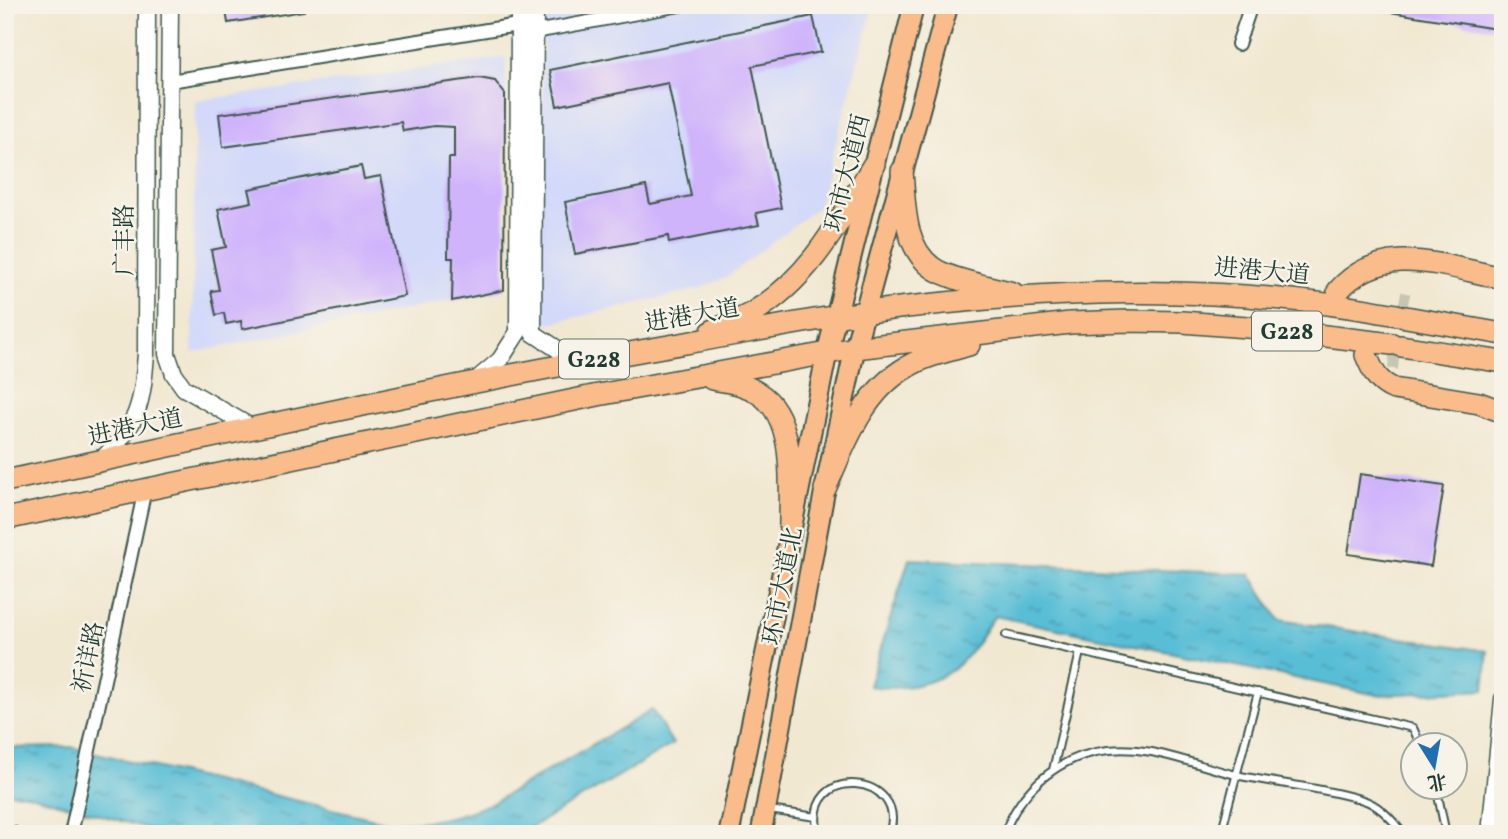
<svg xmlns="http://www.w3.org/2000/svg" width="1508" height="839" font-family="Vollkorn,'Noto Serif SC',serif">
  <defs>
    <pattern id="water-ripples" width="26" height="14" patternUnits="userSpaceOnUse" patternTransform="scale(1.75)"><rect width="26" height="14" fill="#58bed6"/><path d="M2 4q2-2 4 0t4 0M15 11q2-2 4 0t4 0" fill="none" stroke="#489cae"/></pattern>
  </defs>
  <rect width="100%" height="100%" fill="#f7f3e8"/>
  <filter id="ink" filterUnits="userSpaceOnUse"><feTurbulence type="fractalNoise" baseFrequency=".0143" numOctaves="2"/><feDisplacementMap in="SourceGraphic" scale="14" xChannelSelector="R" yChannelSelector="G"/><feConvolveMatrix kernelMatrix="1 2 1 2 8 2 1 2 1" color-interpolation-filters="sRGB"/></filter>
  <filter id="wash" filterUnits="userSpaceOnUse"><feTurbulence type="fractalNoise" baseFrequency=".00686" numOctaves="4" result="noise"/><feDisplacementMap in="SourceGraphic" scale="28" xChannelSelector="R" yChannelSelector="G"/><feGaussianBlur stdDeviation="1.57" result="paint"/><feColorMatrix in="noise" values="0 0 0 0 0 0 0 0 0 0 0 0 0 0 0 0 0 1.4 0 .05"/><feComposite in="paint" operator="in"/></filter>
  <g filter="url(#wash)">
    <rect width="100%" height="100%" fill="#f1e8d1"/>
    <!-- built -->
    <path fill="#d2d9f9" d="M544 5H874L818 207 727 277 699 289 538 326Z
      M506 57 504 290 192 353 195 101Z"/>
    <!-- water -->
    <path fill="url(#water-ripples)" stroke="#3c7e85" stroke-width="2" d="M909 559 1250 574 1279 620 1488 651 1484 690 1377 695 995 616C985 629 977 645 966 657 942 685 904 691 869 686Z
      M652 710 673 744 520 834H167L27 794 5 793V748L71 747 387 822C425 824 457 818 492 803Z"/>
    <g id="blocks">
      <!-- building -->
      <path fill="#cfb4fc" d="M225 5H304V11L228 23Z
        M1384 5H1503V30L1383 11Z
        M813 16 821 52 752 66 781 208 756 213 759 225 669 243 668 236 575 254 565 202 646 186 650 204 691 196 668 83 557 106 550 70Z
        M479 78 495 81 505 94 504 290 452 301 453 258H448L449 158H454V127L434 126 403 131 401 122 223 147 219 114Z
        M361 166 364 179 381 176 405 296 242 329 241 321 226 324 224 313 216 315 211 291 219 290 211 250 226 247 218 209 252 202 249 189Z
        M1360 474 1444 486 1431 566 1348 554Z"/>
    </g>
  </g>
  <g filter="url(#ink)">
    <use href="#blocks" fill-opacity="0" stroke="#3e574c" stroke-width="2"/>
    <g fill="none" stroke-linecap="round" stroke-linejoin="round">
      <!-- trunk-tunnel -->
      <path stroke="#c7c6b2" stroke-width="21" stroke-dasharray="21 10" stroke-linecap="butt" d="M1399 302 1408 304
        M1389 358 1399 359"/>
      <!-- service casing -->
      <g stroke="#3e574c" stroke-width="10">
        <path id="service" d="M1006 635 1413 728 1420 744
          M1053 770 1080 652
          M1436 786 1446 834
          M769 810 816 817
          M818 834C801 761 911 774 889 834
          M1004 834C1019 793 1053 761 1096 752 1143 741 1190 764 1236 775 1278 784 1322 787 1363 800 1379 805 1393 820 1403 834
          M1221 834 1258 692"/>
      </g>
      <!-- minor casing -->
      <g stroke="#3e574c" stroke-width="16">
        <path id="minor" d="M535 32 680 5
          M1238 44 1251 5
          M170 81 518 25
          M5 831 15 834
          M71 834 145 489"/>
      </g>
      <!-- tertiary casing -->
      <g stroke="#3e574c" stroke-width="19">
        <path id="tertiary" d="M170 5 167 354 174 374 184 388 254 429
          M535 5 533 333 559 350 588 360
          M475 381 500 360 518 332 519 5
          M100 461C139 424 142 405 146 354L147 5
          M1490 834 1503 699"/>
      </g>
      <!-- primary casing -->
      <g stroke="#3e574c" stroke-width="23">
        <path id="primary" d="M729 834 827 353 914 5
          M761 834 825 489 855 348 948 5"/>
      </g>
      <!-- trunk casing -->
      <g stroke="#3e574c" stroke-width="24">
        <path id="trunk" d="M902 171C905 204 903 247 933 268 950 280 992 287 1013 293
          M1338 291C1383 240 1445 267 1503 278
          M1406 317 1503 334
          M712 331C725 325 739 320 752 313 811 278 840 220 874 164
          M1401 346 1503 362
          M1366 355C1373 371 1377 382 1394 389L1479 403 1503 412
          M712 379C728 382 744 383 758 393 799 418 789 492 790 534
          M5 481C232 433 458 382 686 343 744 333 802 321 860 313 1038 289 1220 282 1397 315
          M825 489C845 444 862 393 907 367 925 356 948 351 969 345
          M5 519 598 395 855 348 1070 323 1127 321 1182 322 1260 328 1392 344"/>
      </g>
      <!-- service -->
      <use href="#service" stroke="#fff" stroke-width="6"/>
      <!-- minor -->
      <use href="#minor" stroke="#fff" stroke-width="12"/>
      <!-- tertiary -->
      <use href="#tertiary" stroke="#fff" stroke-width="16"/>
      <!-- primary -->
      <use href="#primary" stroke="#fabc8b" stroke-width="19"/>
      <!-- trunk -->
      <use href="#trunk" stroke="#fabc8b" stroke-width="21"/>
    </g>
  </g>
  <g text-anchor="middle" stroke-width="5" stroke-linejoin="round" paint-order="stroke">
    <!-- shield labels -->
    <g fill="#f7f3e8" stroke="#60746a" stroke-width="2">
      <rect x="1252" y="311.5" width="70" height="39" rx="5"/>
      <rect x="559" y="339.5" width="70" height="39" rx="5"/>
    </g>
    <g font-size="23" font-weight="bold" fill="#1f3d34">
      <text x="1287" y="339">G228</text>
      <text x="594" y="367">G228</text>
    </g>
    <!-- street labels -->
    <g font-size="24" fill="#1f3d34" stroke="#f7f3e8">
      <text transform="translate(847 173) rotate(-76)" y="8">环市大道西</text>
      <text transform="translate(124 240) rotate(-90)" y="8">广丰路</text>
      <text transform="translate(1262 271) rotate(5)" y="8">进港大道</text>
      <text transform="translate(692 315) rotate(-10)" y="8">进港大道</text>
      <text transform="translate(135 427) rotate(-12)" y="8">进港大道</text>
      <text transform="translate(782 586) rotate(-79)" y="8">环市大道北</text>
      <text transform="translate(88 657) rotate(-78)" y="8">祈详路</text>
    </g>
  </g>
  <!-- margin -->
  <rect width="1508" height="839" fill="none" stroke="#f7f3e8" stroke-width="28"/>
  <!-- north arrow -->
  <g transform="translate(1434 766) rotate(169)"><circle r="33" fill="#f7f3e8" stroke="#a1aaa0" stroke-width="2"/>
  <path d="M0-5L12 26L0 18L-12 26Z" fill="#1f6fb2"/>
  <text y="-10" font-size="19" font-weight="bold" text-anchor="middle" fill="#1f3d34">北</text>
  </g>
</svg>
